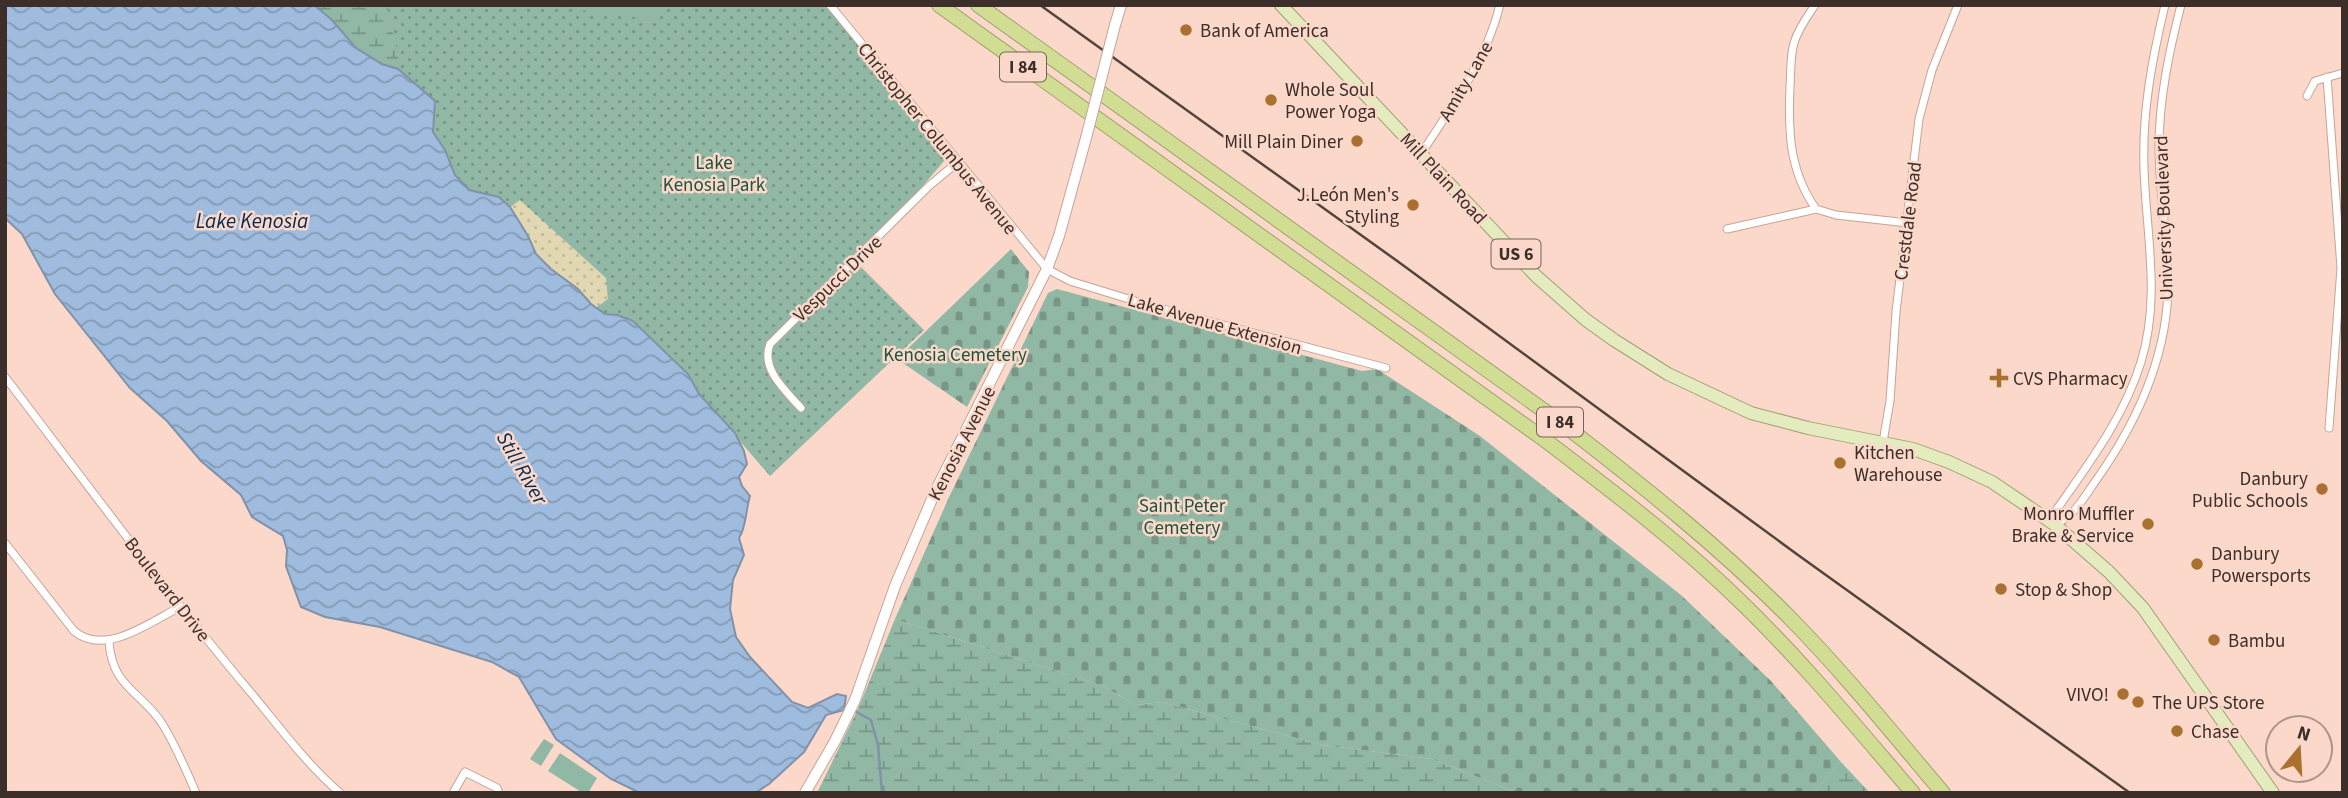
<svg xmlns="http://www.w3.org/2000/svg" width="2348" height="798" font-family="'Source Sans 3',sans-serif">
  <defs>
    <pattern id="green-dots" width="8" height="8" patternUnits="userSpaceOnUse" patternTransform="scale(1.75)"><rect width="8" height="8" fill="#91b7a5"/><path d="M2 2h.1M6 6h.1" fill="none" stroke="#789586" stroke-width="1.8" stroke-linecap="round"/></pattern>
    <pattern id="wetland-marsh" width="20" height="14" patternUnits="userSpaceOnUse" patternTransform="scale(1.75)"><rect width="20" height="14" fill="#91b7a5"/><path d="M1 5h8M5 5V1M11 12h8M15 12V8" fill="none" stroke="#789586"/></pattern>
    <pattern id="sand-dots" width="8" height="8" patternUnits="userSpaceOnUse" patternTransform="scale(1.75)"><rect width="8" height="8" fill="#e1d7b2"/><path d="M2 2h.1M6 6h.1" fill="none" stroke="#c2b999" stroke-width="1.8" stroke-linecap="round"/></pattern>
    <pattern id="cemetery-stones" width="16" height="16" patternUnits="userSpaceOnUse" patternTransform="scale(1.75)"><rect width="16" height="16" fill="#91b7a5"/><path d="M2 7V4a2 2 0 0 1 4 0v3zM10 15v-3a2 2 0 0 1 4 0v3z" fill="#789586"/></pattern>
    <pattern id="water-waves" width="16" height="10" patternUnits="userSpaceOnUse" patternTransform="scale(1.75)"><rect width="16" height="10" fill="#9fbcde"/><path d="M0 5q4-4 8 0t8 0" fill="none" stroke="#8399b4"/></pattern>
  </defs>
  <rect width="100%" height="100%" fill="#fbd8c9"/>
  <!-- green -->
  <path fill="url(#green-dots)" d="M314 5H834L950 154 857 263 924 330 770 476 699 394 688 374 633 321 618 315 605 314 591 304 485 193 469 190 455 175 445 150 433 132 435 101Z"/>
  <!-- wetland -->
  <path fill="url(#wetland-marsh)" d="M314 5H388C387 27 401 47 398 69L382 64 356 48 331 19Z
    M895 619 1103 686 1136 705 1161 702 1323 745 1432 759 1518 793H817L858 709Z
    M1841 762 1870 793H1813Z"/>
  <!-- sand -->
  <path fill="url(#sand-dots)" d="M520 200 606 278 608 299 596 308 578 289 551 269 536 254 528 236 510 207Z"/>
  <!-- cemetery -->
  <path fill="url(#cemetery-stones)" d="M1011 249 1029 272 1028 287 967 407 897 359Z
    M1057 289 1362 371 1377 369 1480 436 1681 595 1771 681 1841 762 1813 793H1518L1432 759 1323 745 1161 702 1136 705 1103 686 895 619 950 495 1048 293Z"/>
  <!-- pitch -->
  <path fill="#91b7a5" d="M544 5H659L657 20Z
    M544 739 554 745 541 766 530 759Z
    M560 753 597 778 588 793H583L548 771Z"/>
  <!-- water -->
  <path fill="url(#water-waves)" stroke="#8192a8" stroke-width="2" d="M5 5H314L331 19 356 48 382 64 398 69 435 101 433 132 445 150 455 175 469 190 499 197 510 207 528 236 536 254 551 269 578 289 591 304 605 314 617 315 633 321 688 374 699 394 735 433 744 451 747 464 739 477 742 486 750 496C746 508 746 529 739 538L744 555 733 580 730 609 736 637 750 657 792 702 808 708 837 694 846 696 844 710 826 715 804 752 769 784 755 793H640L611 779 556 739 519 677 492 662 380 627 325 617 301 607 286 566 287 550 283 536 252 517 241 495 201 461 167 421 130 388 55 294 22 234 5 218Z"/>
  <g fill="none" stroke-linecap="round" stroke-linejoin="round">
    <!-- stream -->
    <path stroke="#8192a8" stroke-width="2.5" d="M853 710 871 720 878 745 882 793"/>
    <!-- street casing -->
    <g stroke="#c5a496" stroke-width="9">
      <path id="street" d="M830 5 1047 269 1070 281 1148 305 1386 368
        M1815 5C1807 17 1798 29 1794 43 1790 57 1791 71 1790 86 1788 131 1789 171 1816 209
        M2165 5C2152 59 2142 112 2144 168 2146 234 2161 297 2141 362 2124 417 2090 462 2057 509L2054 524C2073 519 2086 494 2097 479 2140 418 2170 351 2168 276 2167 233 2159 190 2159 148 2159 99 2169 52 2181 5
        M2327 77 2341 268 2329 428
        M2307 96 2315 81 2343 73
        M1421 154C1452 106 1486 61 1500 5
        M1727 229 1816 209 1836 215 1908 223
        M5 377C83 479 159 582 241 681 274 719 302 760 340 793
        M801 408C786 391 760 369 770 344L929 186 959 161
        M1883 442 1890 401 1896 312 1919 119 1932 70 1958 5
        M5 543 74 631C105 657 150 622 180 607
        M109 641C112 689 142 691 163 725 176 746 186 770 196 793
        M453 793 465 772 497 788 499 793"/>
    </g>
    <!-- secondary casing -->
    <g stroke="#c5a496" stroke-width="12">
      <path id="secondary" d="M1115 25 1121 5
        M805 793 835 741 855 700 895 586 935 492 1047 269 1059 236 1086 138"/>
    </g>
    <!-- primary casing -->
    <g stroke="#9ea06f" stroke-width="14">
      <path id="primary" d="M1281 5 1536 276 1586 320 1614 340 1668 374 1751 413 1808 428 1913 449 1949 462 1992 482 2054 524 2109 572 2143 608 2273 793"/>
    </g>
    <!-- highway casing -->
    <g stroke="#9ea06f" stroke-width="16">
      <path id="highway" d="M939 5 1545 440C1613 492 1681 543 1742 603 1803 662 1857 728 1913 793
        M978 5 1564 425C1643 486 1721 548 1791 619 1845 674 1893 734 1943 793"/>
    </g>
    <!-- street -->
    <use href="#street" stroke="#fff" stroke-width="7"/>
    <!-- secondary -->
    <use href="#secondary" stroke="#fff" stroke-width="10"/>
    <!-- primary -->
    <use href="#primary" stroke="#e4ebbf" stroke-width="12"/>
    <!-- highway -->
    <use href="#highway" stroke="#d2dd94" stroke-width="14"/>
    <!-- rail -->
    <path stroke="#54443d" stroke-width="2.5" d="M1040 5 1400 263 1798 555 2130 793"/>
    <!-- secondary-bridge casing -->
    <g stroke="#c5a496" stroke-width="12" stroke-linecap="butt">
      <path id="secondary-bridge" d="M1086 138 1115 25"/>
    </g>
    <!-- secondary-bridge -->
    <use href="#secondary-bridge" stroke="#fff" stroke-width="10"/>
  </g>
  <!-- markers -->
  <g fill="#a9702f" stroke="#fbd8c9" stroke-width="2.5">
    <circle cx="1186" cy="30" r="7"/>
    <circle cx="1271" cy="100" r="7"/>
    <circle cx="1357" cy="141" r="7"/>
    <circle cx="1413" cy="205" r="7"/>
    <path d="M1995.5 367.5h7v7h7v7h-7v7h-7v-7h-7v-7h7z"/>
    <circle cx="1840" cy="463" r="7"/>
    <circle cx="2322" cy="489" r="7"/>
    <circle cx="2148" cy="524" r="7"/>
    <circle cx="2197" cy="564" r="7"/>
    <circle cx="2001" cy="589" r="7"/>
    <circle cx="2214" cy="640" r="7"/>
    <circle cx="2123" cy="694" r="7"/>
    <circle cx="2138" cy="702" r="7"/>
    <circle cx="2177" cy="731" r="7"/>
  </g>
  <g text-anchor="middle" stroke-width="5" stroke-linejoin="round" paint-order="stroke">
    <!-- shield labels -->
    <g fill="#fbd8c9" stroke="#756259" stroke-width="2">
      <rect x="1000" y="52.5" width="46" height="29" rx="5"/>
      <rect x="1491.5" y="239.5" width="49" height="29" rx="5"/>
      <rect x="1537" y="407.5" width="46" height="29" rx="5"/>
    </g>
    <g font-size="18" font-weight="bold" fill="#3c2f29">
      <text x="1023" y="73">I 84</text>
      <text x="1516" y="260">US 6</text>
      <text x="1560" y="428">I 84</text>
    </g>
    <!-- poi labels -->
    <g font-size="19" fill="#3c2f29" stroke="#fbd8c9" text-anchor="start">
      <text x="1200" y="37">Bank of America</text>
      <text x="1285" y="96">Whole Soul<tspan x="1285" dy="22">Power Yoga</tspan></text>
      <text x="1343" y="148" text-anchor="end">Mill Plain Diner</text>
      <text x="1399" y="201" text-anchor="end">J.León Men's<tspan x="1399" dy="22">Styling</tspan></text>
      <text x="2013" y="385">CVS Pharmacy</text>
      <text x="1854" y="459">Kitchen<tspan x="1854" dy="22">Warehouse</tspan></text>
      <text x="2308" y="485" text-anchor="end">Danbury<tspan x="2308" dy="22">Public Schools</tspan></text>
      <text x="2134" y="520" text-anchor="end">Monro Muffler<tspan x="2134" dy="22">Brake &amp; Service</tspan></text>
      <text x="2211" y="560">Danbury<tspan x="2211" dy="22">Powersports</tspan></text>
      <text x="2015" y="596">Stop &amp; Shop</text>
      <text x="2228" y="647">Bambu</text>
      <text x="2109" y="701" text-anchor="end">VIVO!</text>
      <text x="2152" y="709">The UPS Store</text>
      <text x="2191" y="738">Chase</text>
    </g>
    <!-- street labels -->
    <g font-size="19" fill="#3c2f29" stroke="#fbd8c9">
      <text transform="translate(1465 81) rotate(-60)" y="7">Amity Lane</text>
      <text transform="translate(938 138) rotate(51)" y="7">Christopher Columbus Avenue</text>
      <text transform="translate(1444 178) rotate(47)" y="7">Mill Plain Road</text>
      <text transform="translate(2163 218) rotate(-92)" y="7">University Boulevard</text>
      <text transform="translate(1907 221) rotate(-83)" y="7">Crestdale Road</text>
      <text transform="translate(837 278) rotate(-44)" y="7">Vespucci Drive</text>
      <text transform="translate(1215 323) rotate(16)" y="7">Lake Avenue Extension</text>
      <text transform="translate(961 443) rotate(-63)" y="7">Kenosia Avenue</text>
      <text transform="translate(168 589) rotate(52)" y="7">Boulevard Drive</text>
    </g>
    <!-- park labels -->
    <g font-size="19" fill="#1b543e" stroke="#fbd8c9">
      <text x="714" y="169">Lake<tspan x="714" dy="22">Kenosia Park</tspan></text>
      <text x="955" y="361">Kenosia Cemetery</text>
      <text x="1182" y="512">Saint Peter<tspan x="1182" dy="22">Cemetery</tspan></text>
    </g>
    <!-- water labels -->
    <g font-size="21" font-style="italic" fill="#002a53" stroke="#fbd8c9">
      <text x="252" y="228">Lake Kenosia</text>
      <text transform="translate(522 468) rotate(60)" y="7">Still River</text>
    </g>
  </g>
  <!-- border -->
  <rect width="2348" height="798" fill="none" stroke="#3c2f29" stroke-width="14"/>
  <!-- north arrow -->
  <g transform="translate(2299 749) rotate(18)"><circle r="33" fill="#fbd8c9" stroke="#af9489" stroke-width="2"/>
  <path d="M0-5L12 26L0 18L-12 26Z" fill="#a9702f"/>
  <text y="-10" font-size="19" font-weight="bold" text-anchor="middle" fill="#3c2f29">N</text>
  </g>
</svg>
